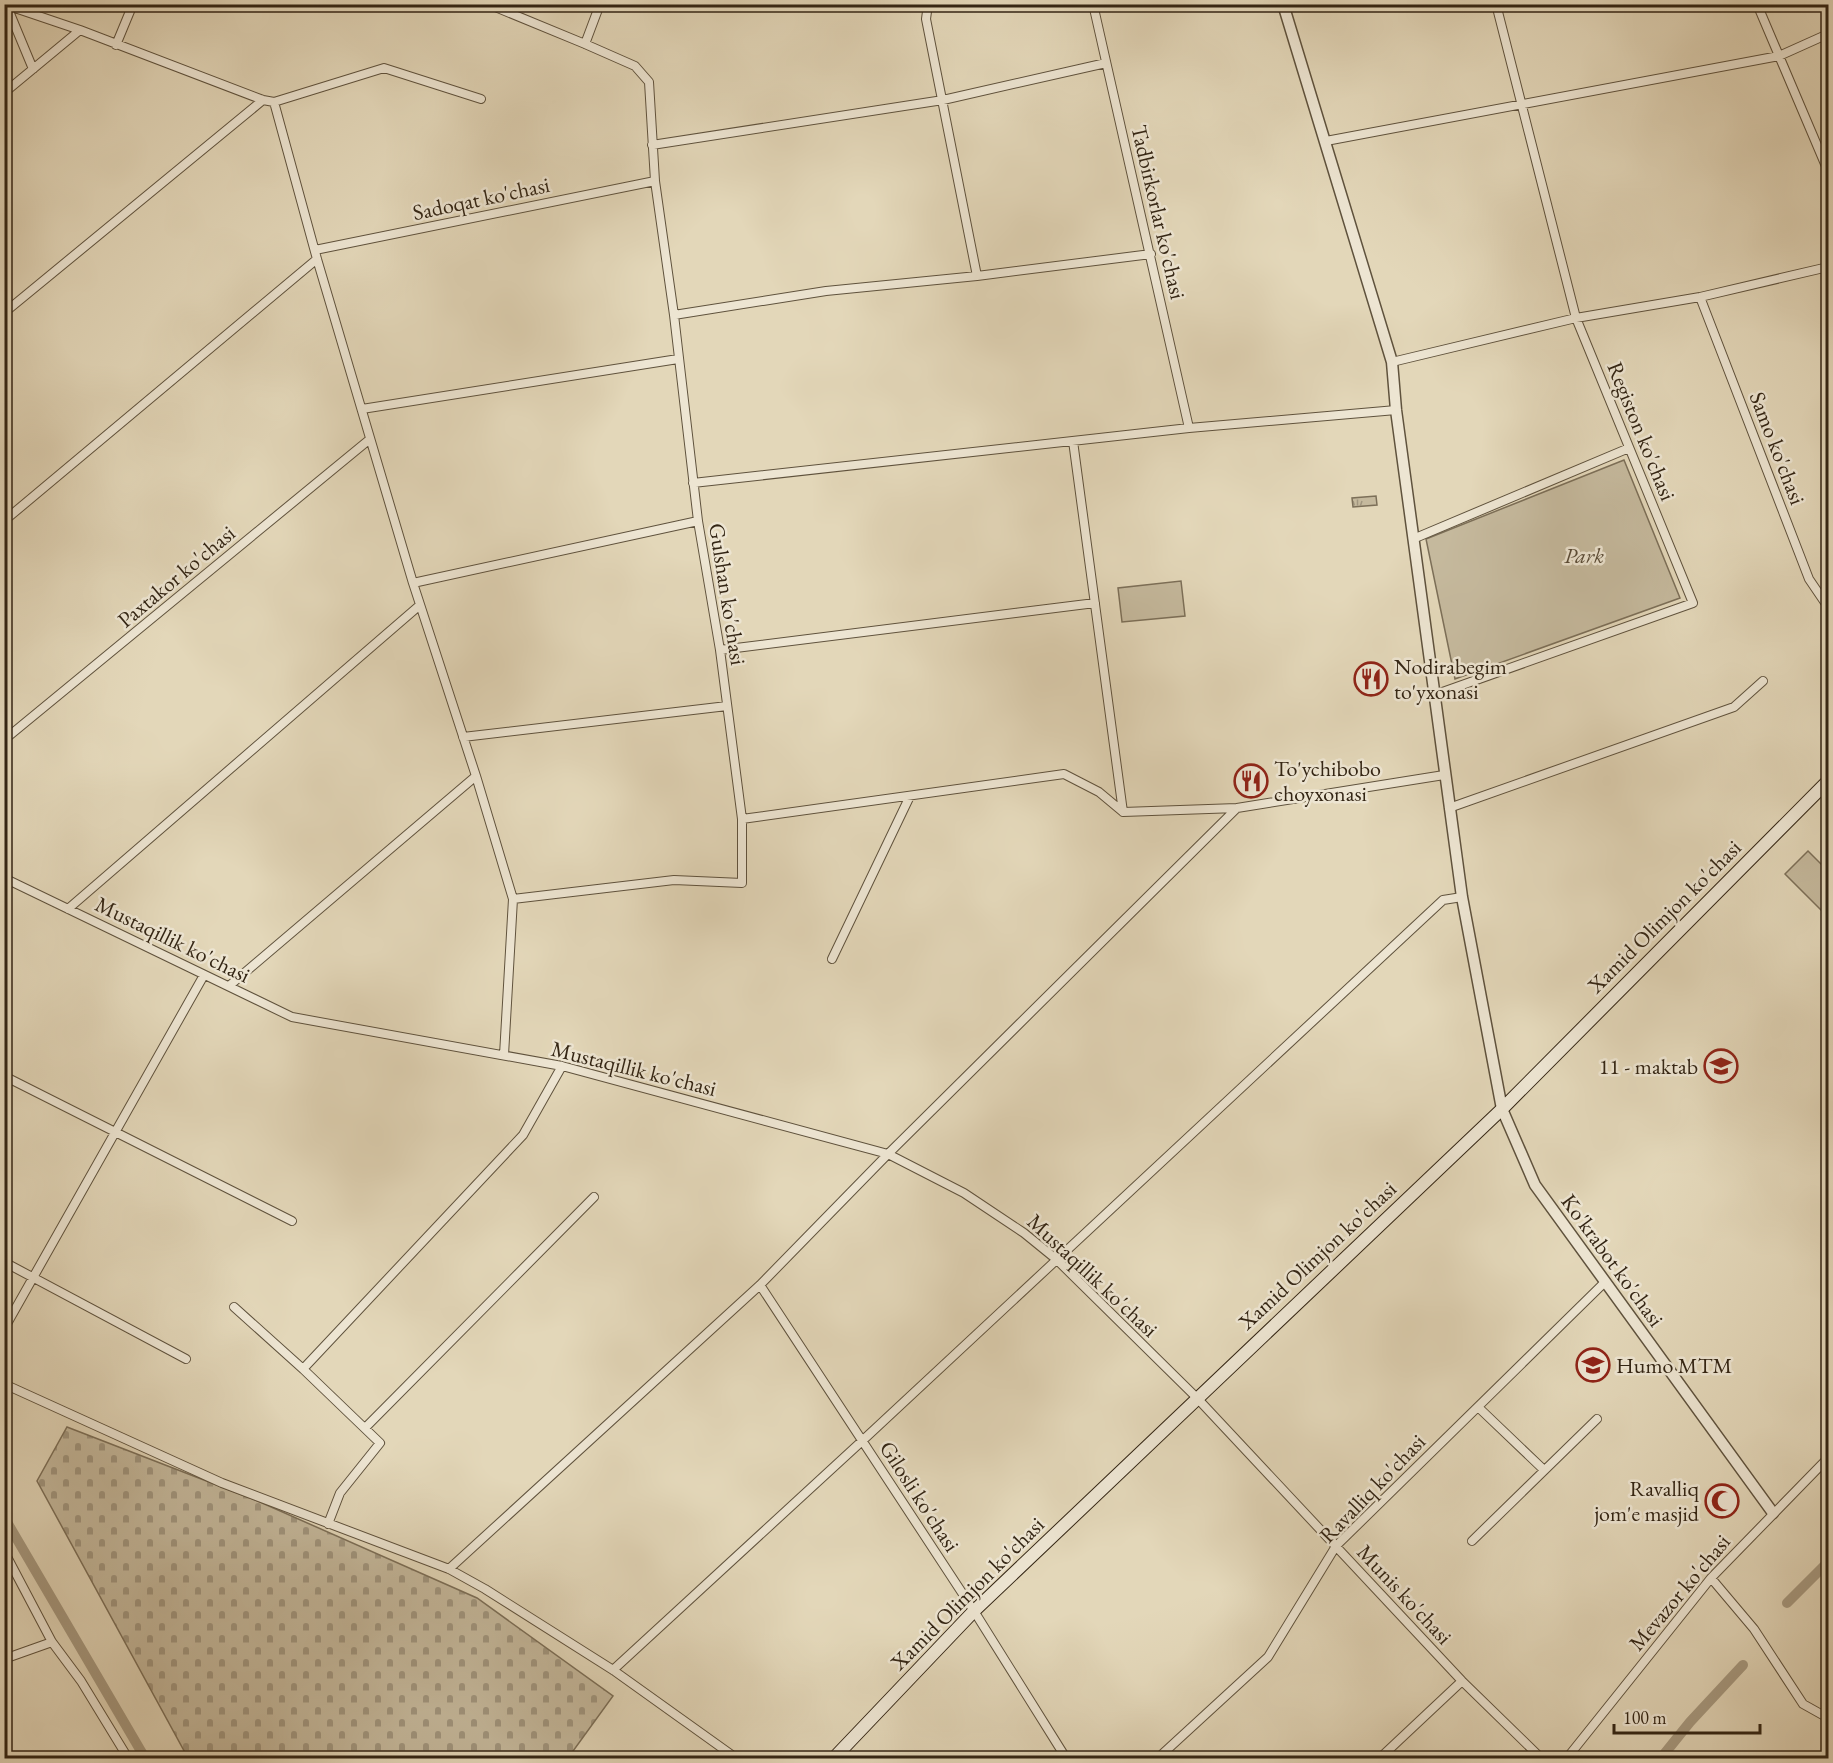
<svg xmlns="http://www.w3.org/2000/svg" width="1833" height="1763" font-family="'EB Garamond',serif">
  <defs>
    <pattern id="grass-tufts" width="24" height="20" patternUnits="userSpaceOnUse" patternTransform="scale(1.5)"><rect width="24" height="20" fill="#c5b99d"/><path d="M3 7l-1-3M5 7V3M7 7l1-3M15 17l-1-3M17 17v-4M19 17l1-3" fill="none" stroke="#a1967f"/></pattern>
    <pattern id="cemetery-stones" width="16" height="16" patternUnits="userSpaceOnUse" patternTransform="scale(1.5)"><rect width="16" height="16" fill="#c5b99d"/><path d="M2 7V4a2 2 0 0 1 4 0v3zM10 15v-3a2 2 0 0 1 4 0v3z" fill="#a1967f"/></pattern>
  </defs>
  <rect width="100%" height="100%" fill="#e3d7b9"/>
  <filter id="stains"><feTurbulence type="fractalNoise" baseFrequency=".00333" numOctaves="4"/><feColorMatrix values="0 0 0 0 .2 0 0 0 0 .09 0 0 0 0 .02 0 0 0 .5 -.17"/></filter>
  <radialGradient id="worn" r=".72"><stop offset=".6" stop-color="#630" stop-opacity="0"/><stop offset="1" stop-color="#630" stop-opacity=".3"/></radialGradient>
  <!-- grass -->
  <path fill="url(#grass-tufts)" stroke="#7c6f58" stroke-width="1.5" d="M1376 496 1377 505 1353 507 1352 498Z"/>
  <!-- cemetery -->
  <path fill="url(#cemetery-stones)" stroke="#7c6f58" stroke-width="1.5" d="M67 1427 253 1499 477 1598 613 1696 568 1758H188L37 1481Z"/>
  <!-- park -->
  <path fill="#c5b99d" stroke="#7c6f58" stroke-width="1.5" d="M1624 460 1680 598 1455 679 1426 539Z
    M1181 581 1185 616 1122 622 1118 588Z
    M1808 851 1828 871V915L1827 916 1785 874Z"/>
  <g fill="none" stroke-linecap="round" stroke-linejoin="round">
    <!-- canal -->
    <path stroke="#a79a81" stroke-width="10" d="M4 1517 145 1758
      M1787 1603 1828 1562
      M1661 1758 1690 1722 1743 1665"/>
    <!-- minor casing -->
    <g stroke="#5f523d" stroke-width="10">
      <path id="minor" d="M6 4 33 69
        M488 4 585 44 635 66 649 82 655 181 674 315 698 521 720 650 742 819V883L674 880 513 899
        M928 4 926 19 977 276
        M1093 4 1189 428
        M1757 4 1828 171
        M6 5 80 30
        M585 44 600 4
        M116 45 133 4
        M4 93 80 30 263 100 274 102 384 68 481 99
        M274 102 317 259 413 583 476 776 513 899 504 1055
        M1326 141 1779 56 1828 34
        M652 145 943 100 1106 63
        M315 250 655 181
        M1700 297 1809 579 1828 607
        M4 313 263 100
        M674 315 826 291 977 276 1151 254
        M1392 362 1576 318 1700 297 1828 267
        M362 409 678 359
        M1073 441 1123 812
        M693 483 1189 428 1396 410
        M4 521 317 259
        M1413 539 1629 448
        M413 583 698 521
        M720 650 1095 603
        M1434 695 1693 603 1576 318 1496 4
        M463 737 727 706
        M4 740 370 439
        M1449 808 1734 707 1763 681
        M742 819 1064 774 1099 792 1123 812 1237 808
        M4 878 292 1017 562 1066 888 1154 964 1193 1024 1233 1056 1259 1197 1398 1462 1681 1541 1758
        M68 909 420 605
        M832 959 910 796
        M229 986 476 776
        M4 1076 292 1221
        M4 1262 186 1359
        M760 1285 974 1611 1066 1758
        M234 1307 303 1369 380 1443 340 1493 328 1524
        M4 1329 204 975
        M303 1369 523 1135 562 1066
        M4 1384 222 1483 449 1569 485 1589 613 1670 736 1758
        M1478 1407 1544 1470
        M365 1428 594 1197
        M1472 1541 1597 1419
        M4 1551 52 1642 81 1681 128 1758
        M449 1569 760 1285 888 1154 1237 808 1444 775
        M1711 1578 1754 1629 1803 1704 1828 1718
        M4 1659 52 1642
        M613 1670 862 1441 1443 900 1462 897
        M1158 1758 1268 1657 1336 1546 1605 1282
        M1380 1758 1462 1681
        M1567 1758 1711 1578 1828 1458"/>
    </g>
    <!-- tertiary casing -->
    <g stroke="#5f523d" stroke-width="13">
      <path id="tertiary" d="M1283 4 1392 362 1396 410 1462 897 1502 1109 1535 1185 1773 1513"/>
    </g>
    <!-- secondary casing -->
    <g stroke="#332514" stroke-width="14">
      <path id="secondary" d="M834 1758 974 1611 1502 1109 1828 781"/>
    </g>
    <!-- minor -->
    <use href="#minor" stroke="#ede5d2" stroke-width="8"/>
    <!-- tertiary -->
    <use href="#tertiary" stroke="#ede5d2" stroke-width="10"/>
    <!-- secondary -->
    <use href="#secondary" stroke="#ede5d2" stroke-width="12"/>
  </g>
  <!-- icons -->
  <defs>
    <g id="restaurant-ring" transform="scale(1.725)"><circle r="9.5" fill="#ede5d2" stroke="#8f2418" stroke-width="1.5"/><path d="M-5-6h1v4h1v-4h1v4h1v-4h1v5L-1.5 .5V6h-2V.5L-5-1ZM5-6V6H3V1.5H1.5Q1.5-4 5-6Z" fill="#8f2418"/></g>
    <g id="school-ring" transform="scale(1.725)"><circle r="9.5" fill="#ede5d2" stroke="#8f2418" stroke-width="1.5"/><path d="M0-5L7-2L0 1L-7-2ZM-4 1L0 2.5L4 1V4Q0 6-4 4Z" fill="#8f2418"/></g>
    <g id="mosque-ring" transform="scale(1.725)"><circle r="9.5" fill="#ede5d2" stroke="#8f2418" stroke-width="1.5"/><path d="M3.5-4.9A6 6 0 1 0 3.5 4.9A5 5 0 1 1 3.5-4.9Z" fill="#8f2418"/></g>
  </defs>
  <g fill-rule="evenodd">
    <use href="#restaurant-ring" x="1371" y="679"/>
    <use href="#restaurant-ring" x="1251" y="781"/>
    <use href="#school-ring" x="1721" y="1066"/>
    <use href="#school-ring" x="1593" y="1365"/>
    <use href="#mosque-ring" x="1722" y="1501"/>
  </g>
  <g text-anchor="middle" stroke-width="5" stroke-linejoin="round" paint-order="stroke">
    <!-- street labels -->
    <g font-size="22" fill="#332514" stroke="#ede5d2">
      <text transform="translate(481 198) rotate(-12)" y="8">Sadoqat ko'chasi</text>
      <text transform="translate(1159 212) rotate(77)" y="8">Tadbirkorlar ko'chasi</text>
      <text transform="translate(1642 431) rotate(68)" y="8">Registon ko'chasi</text>
      <text transform="translate(1778 448) rotate(69)" y="8">Samo ko'chasi</text>
      <text transform="translate(176 576) rotate(-40)" y="8">Paxtakor ko'chasi</text>
      <text transform="translate(728 594) rotate(81)" y="8">Gulshan ko'chasi</text>
      <text transform="translate(1664 916) rotate(-45)" y="8">Xamid Olimjon ko'chasi</text>
      <text transform="translate(173 939) rotate(26)" y="8">Mustaqillik ko'chasi</text>
      <text transform="translate(634 1068) rotate(14)" y="8">Mustaqillik ko'chasi</text>
      <text transform="translate(1317 1255) rotate(-43)" y="8">Xamid Olimjon ko'chasi</text>
      <text transform="translate(1613 1260) rotate(54)" y="8">Ko'krabot ko'chasi</text>
      <text transform="translate(1093 1275) rotate(43)" y="8">Mustaqillik ko'chasi</text>
      <text transform="translate(1372 1488) rotate(-46)" y="8">Ravalliq ko'chasi</text>
      <text transform="translate(920 1496) rotate(57)" y="8">Gilosli ko'chasi</text>
      <text transform="translate(1679 1592) rotate(-50)" y="8">Mevazor ko'chasi</text>
      <text transform="translate(967 1593) rotate(-45)" y="8">Xamid Olimjon ko'chasi</text>
      <text transform="translate(1405 1594) rotate(47)" y="8">Munis ko'chasi</text>
    </g>
    <!-- park labels -->
    <g font-size="22" font-style="italic" fill="#584a36" stroke="#ede5d2">
      <text x="1584" y="563">Park</text>
    </g>
    <!-- poi labels -->
    <g font-size="22" fill="#332514" stroke="#ede5d2" text-anchor="start">
      <text x="1394" y="674">Nodirabegim<tspan x="1394" dy="25">to'yxonasi</tspan></text>
      <text x="1274" y="776">To'ychibobo<tspan x="1274" dy="25">choyxonasi</tspan></text>
      <text x="1698" y="1074" text-anchor="end">11 - maktab</text>
      <text x="1616" y="1373">Humo MTM</text>
      <text x="1699" y="1496" text-anchor="end">Ravalliq<tspan x="1699" dy="25">jom'e masjid</tspan></text>
    </g>
  </g>
  <!-- margin -->
  <rect width="1833" height="1763" fill="none" stroke="#e3d7b9" stroke-width="24"/>
  <rect x="6" y="6" width="1821" height="1751" fill="none" stroke="#332514" stroke-width="3"/>
  <rect x="12" y="12" width="1809" height="1739" fill="none" stroke="#332514" stroke-width="1.5"/>
  <!-- scale -->
  <path d="M1614 1724v9h146v-9" fill="none" stroke="#332514" stroke-width="3"/>
  <text x="1623" y="1724" font-size="18" fill="#332514" stroke="#ede5d2" stroke-width="4.5" paint-order="stroke">100 m</text>
  <rect width="100%" height="100%" filter="url(#stains)"/>
  <rect width="100%" height="100%" fill="url(#worn)"/>
</svg>
